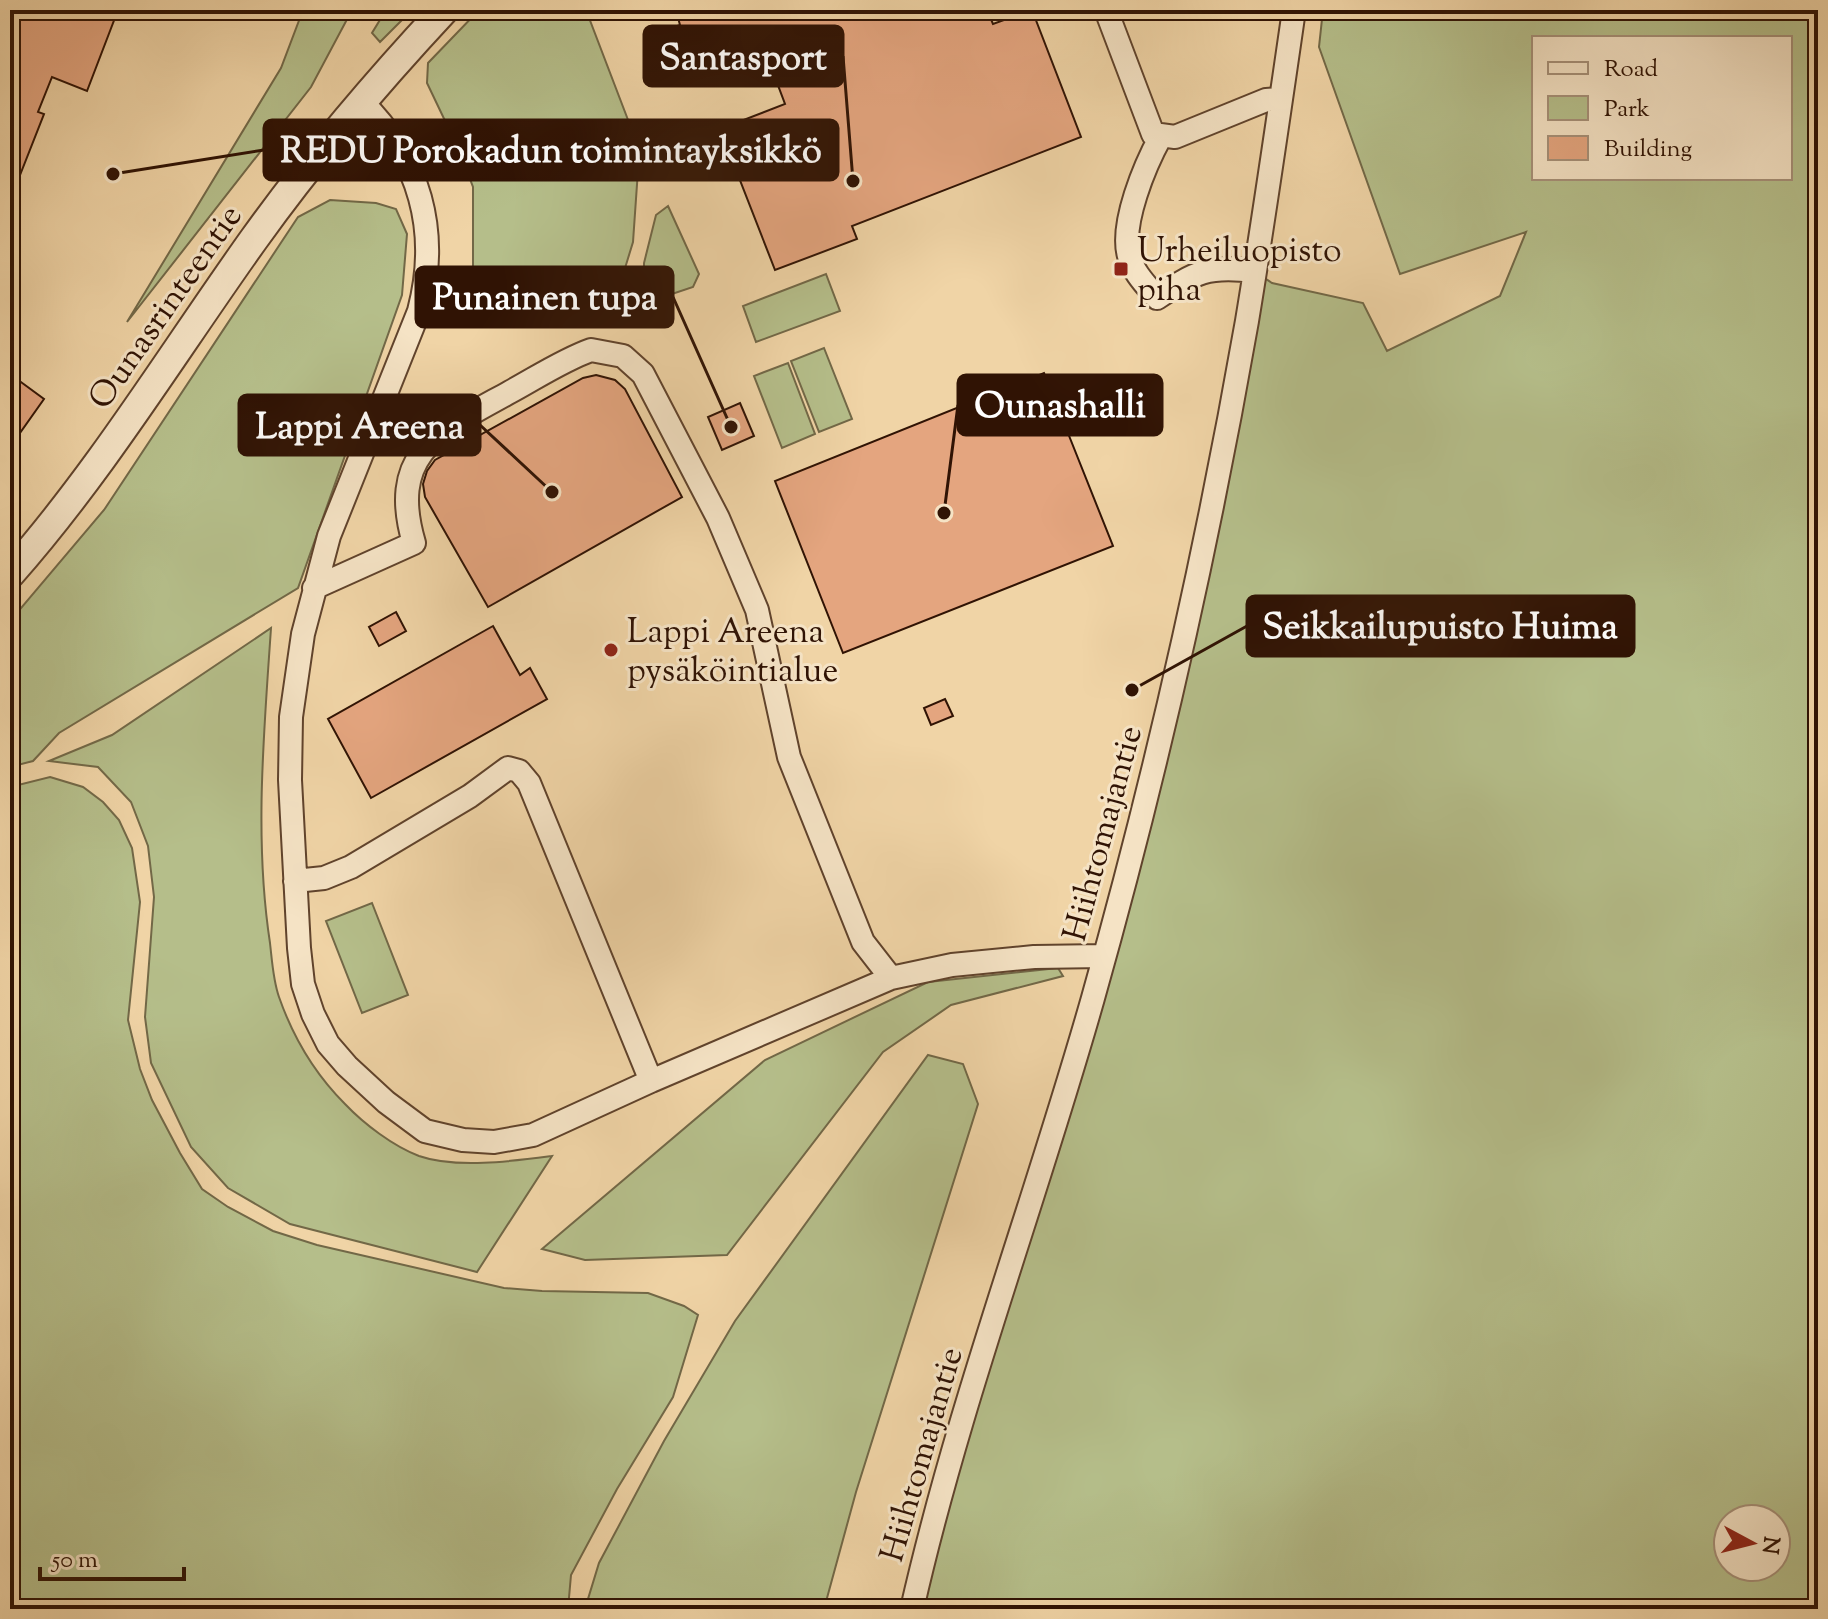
<svg xmlns="http://www.w3.org/2000/svg" width="1828" height="1619" font-family="'Sorts Mill Goudy',serif">
  <rect width="100%" height="100%" fill="#f0d4a6"/>
  <filter id="stains"><feTurbulence type="fractalNoise" baseFrequency=".0025" numOctaves="4"/><feColorMatrix values="0 0 0 0 .2 0 0 0 0 .09 0 0 0 0 .02 0 0 0 .5 -.17"/></filter>
  <radialGradient id="worn" r=".72"><stop offset=".6" stop-color="#630" stop-opacity="0"/><stop offset="1" stop-color="#630" stop-opacity=".3"/></radialGradient>
  <!-- green -->
  <path fill="#b5be8a" stroke="#726847" stroke-width="2" fill-rule="evenodd" d="M303 10H352L311 87 127 322 281 68Z
    M386 10H412L380 42 372 33Z
    M479 10H586L633 133 638 170 633 242 622 278 605 291H587L545 280 512 281 486 289 473 277V187L458 148 427 83 428 63Z
    M1323 10H1818V1609H912L1092 1001 1254 271 1272 283 1363 303 1387 351 1500 296 1526 232 1400 274 1319 47ZM1534 38H1790V178H1534ZM1728 1519H1776V1567H1728Z
    M330 200 376 203 396 209 407 234 402 295 298 588 59 733 33 761 10 767V621L104 510 298 217Z
    M668 206 699 274 693 287 669 295 653 294 644 283V263L656 215Z
    M826 274 840 311 756 342 743 306Z
    M824 348 852 419 819 432 791 361Z
    M788 363 815 434 782 448 754 376Z
    M271 628C264 732 254 839 270 943 272 960 273 980 279 997 293 1037 315 1074 345 1104 364 1124 393 1146 419 1156 456 1169 514 1161 552 1156L477 1272 290 1224 228 1188 191 1147 151 1063 145 1017 154 897 148 846 131 802 98 767 49 761 112 735Z
    M50 777 83 787 103 802 119 820 132 848 140 902 128 1020 140 1069 152 1100 180 1153 202 1189 228 1207 273 1231 317 1245 504 1288 542 1291 648 1293 684 1306 698 1315 673 1397 617 1489 571 1575 568 1609H10V787Z
    M372 903 408 995 362 1013 326 921Z
    M1058 968 1063 976 951 1005 883 1052 727 1255 585 1260 542 1249 765 1060 928 982Z
    M928 1055 963 1064 978 1104 856 1492 824 1609H588V1599L599 1563 664 1441 735 1321Z"/>
  <!-- building -->
  <path fill="#e4a57f" stroke="#301304" stroke-width="2" d="M10 10H118L87 91 52 77 38 112 44 114 11 198Z
    M676 10H987L993 24 1032 10 1081 137 852 226 857 239 775 270 720 129 785 104 756 27 689 54 677 26 680 25Z
    M1044 373 1113 546 843 653 775 481Z
    M10 374 44 399 10 447Z
    M596 375 615 380 625 389 682 497 488 607 425 497 423 484 427 471 435 460 583 378Z
    M740 403 754 436 722 450 708 417Z
    M396 612 406 631 379 646 369 627Z
    M493 626 520 675 530 668 547 699 371 798 328 719Z
    M945 699 953 716 931 725 924 708Z"/>
  <g fill="none" stroke-linecap="round" stroke-linejoin="round">
    <!-- minor casing -->
    <g stroke="#60432c" stroke-width="26">
      <path id="minor" d="M1106 10 1153 134 1175 137 1266 100 1281 99
        M361 101C420 159 440 231 419 311L329 536 303 634 291 717 290 780 299 948 303 984 313 1014 328 1044 347 1066 386 1102 425 1131 463 1140 494 1142 533 1135 651 1081 891 978 952 965 1034 957 1104 956
        M1161 136C1145 165 1120 224 1129 256 1133 272 1146 285 1157 298 1196 272 1207 265 1254 271
        M314 588 414 543C387 451 442 430 510 392 536 378 563 360 591 350L623 356 643 374 718 518 757 610 789 757 863 942 891 978
        M295 881 324 878 351 867 470 796 508 768 519 771 529 783 651 1081
        M912 1609C959 1402 1035 1203 1093 998 1156 775 1207 549 1247 321 1264 218 1279 114 1294 10"/>
    </g>
    <!-- tertiary casing -->
    <g stroke="#60432c" stroke-width="32">
      <path id="tertiary" d="M10 574C101 471 174 351 254 239 312 158 376 83 444 10"/>
    </g>
    <!-- minor -->
    <use href="#minor" stroke="#f5e3c5" stroke-width="22"/>
    <!-- tertiary -->
    <use href="#tertiary" stroke="#f5e3c5" stroke-width="28"/>
  </g>
  <!-- markers -->
  <g fill="#8f2418" stroke="#f5e3c5" stroke-width="3">
    <rect x="1113" y="261" width="16" height="16" rx="4"/>
    <circle cx="611" cy="650" r="8"/>
  </g>
  <g text-anchor="middle" stroke-width="6" stroke-linejoin="round" paint-order="stroke">
    <!-- poi labels -->
    <g font-size="34" fill="#301304" stroke="#f5e3c5" text-anchor="start">
      <text x="1137" y="261">Urheiluopisto<tspan x="1137" dy="39">piha</tspan></text>
      <text x="627" y="642">Lappi Areena<tspan x="627" dy="39">pysäköintialue</tspan></text>
    </g>
    <!-- street labels -->
    <g font-size="34" fill="#301304" stroke="#f5e3c5">
      <text transform="translate(164 306) rotate(-55)" y="12">Ounasrinteentie</text>
      <text transform="translate(1101 833) rotate(-75)" y="12">Hiihtomajantie</text>
      <text transform="translate(920 1454) rotate(-74)" y="12">Hiihtomajantie</text>
    </g>
  </g>
  <!-- callouts -->
  <path fill="none" stroke="#301304" stroke-width="3" d="M853 181L843 56M113 174L264 150M731 427L673 297M944 513L958 405M552 492L480 425M1132 690L1247 626"/>
  <g fill="#301304" stroke="#f5e3c5" stroke-width="3">
    <circle cx="853" cy="181" r="8"/>
    <circle cx="113" cy="174" r="8"/>
    <circle cx="731" cy="427" r="8"/>
    <circle cx="944" cy="513" r="8"/>
    <circle cx="552" cy="492" r="8"/>
    <circle cx="1132" cy="690" r="8"/>
  </g>
  <g fill="#301304" stroke="#301304" stroke-width="3">
    <rect x="644" y="26" width="199" height="60" rx="8"/>
    <rect x="264" y="120" width="574" height="60" rx="8"/>
    <rect x="416" y="267" width="257" height="60" rx="8"/>
    <rect x="958" y="375" width="204" height="60" rx="8"/>
    <rect x="239" y="395" width="241" height="60" rx="8"/>
    <rect x="1247" y="596" width="387" height="60" rx="8"/>
  </g>
  <g font-size="36" text-anchor="middle" font-weight="bold" fill="#fff">
    <text x="743" y="69">Santasport</text>
    <text x="551" y="162">REDU Porokadun toimintayksikkö</text>
    <text x="545" y="309">Punainen tupa</text>
    <text x="1060" y="417">Ounashalli</text>
    <text x="360" y="438">Lappi Areena</text>
    <text x="1440" y="638">Seikkailupuisto Huima</text>
  </g>
  <!-- margin -->
  <rect width="1828" height="1619" fill="none" stroke="#f0d4a6" stroke-width="40"/>
  <rect x="12" y="12" width="1804" height="1595" fill="none" stroke="#301304" stroke-width="4"/>
  <rect x="20" y="20" width="1788" height="1579" fill="none" stroke="#301304" stroke-width="2"/>
  <!-- legend -->
  <rect x="1532" y="36" width="260" height="144" fill="#f5e3c5" stroke="#a69078" stroke-width="2"/>
  <rect x="1548" y="62" width="40" height="12" fill="#f5e3c5" stroke="#a69078" stroke-width="2"/>
  <text x="1604" y="76" font-size="24" fill="#301304">Road</text>
  <rect x="1548" y="96" width="40" height="24" fill="#b5be8a" stroke="#a69078" stroke-width="2"/>
  <text x="1604" y="116" font-size="24" fill="#301304">Park</text>
  <rect x="1548" y="136" width="40" height="24" fill="#e4a57f" stroke="#a69078" stroke-width="2"/>
  <text x="1604" y="156" font-size="24" fill="#301304">Building</text>
  <!-- north arrow -->
  <g transform="translate(1752 1543) rotate(97)"><circle r="38" fill="#f5e3c5" stroke="#a69078" stroke-width="2"/>
  <path d="M0-6L14 30L0 20L-14 30Z" fill="#8f2418"/>
  <text y="-12" font-size="22" font-weight="bold" text-anchor="middle" fill="#301304">N</text>
  </g>
  <!-- scale -->
  <path d="M40 1567v12h144v-12" fill="none" stroke="#301304" stroke-width="4"/>
  <text x="52" y="1567" font-size="24" fill="#301304" stroke="#f5e3c5" stroke-width="6" paint-order="stroke">50 m</text>
  <rect width="100%" height="100%" filter="url(#stains)"/>
  <rect width="100%" height="100%" fill="url(#worn)"/>
</svg>
